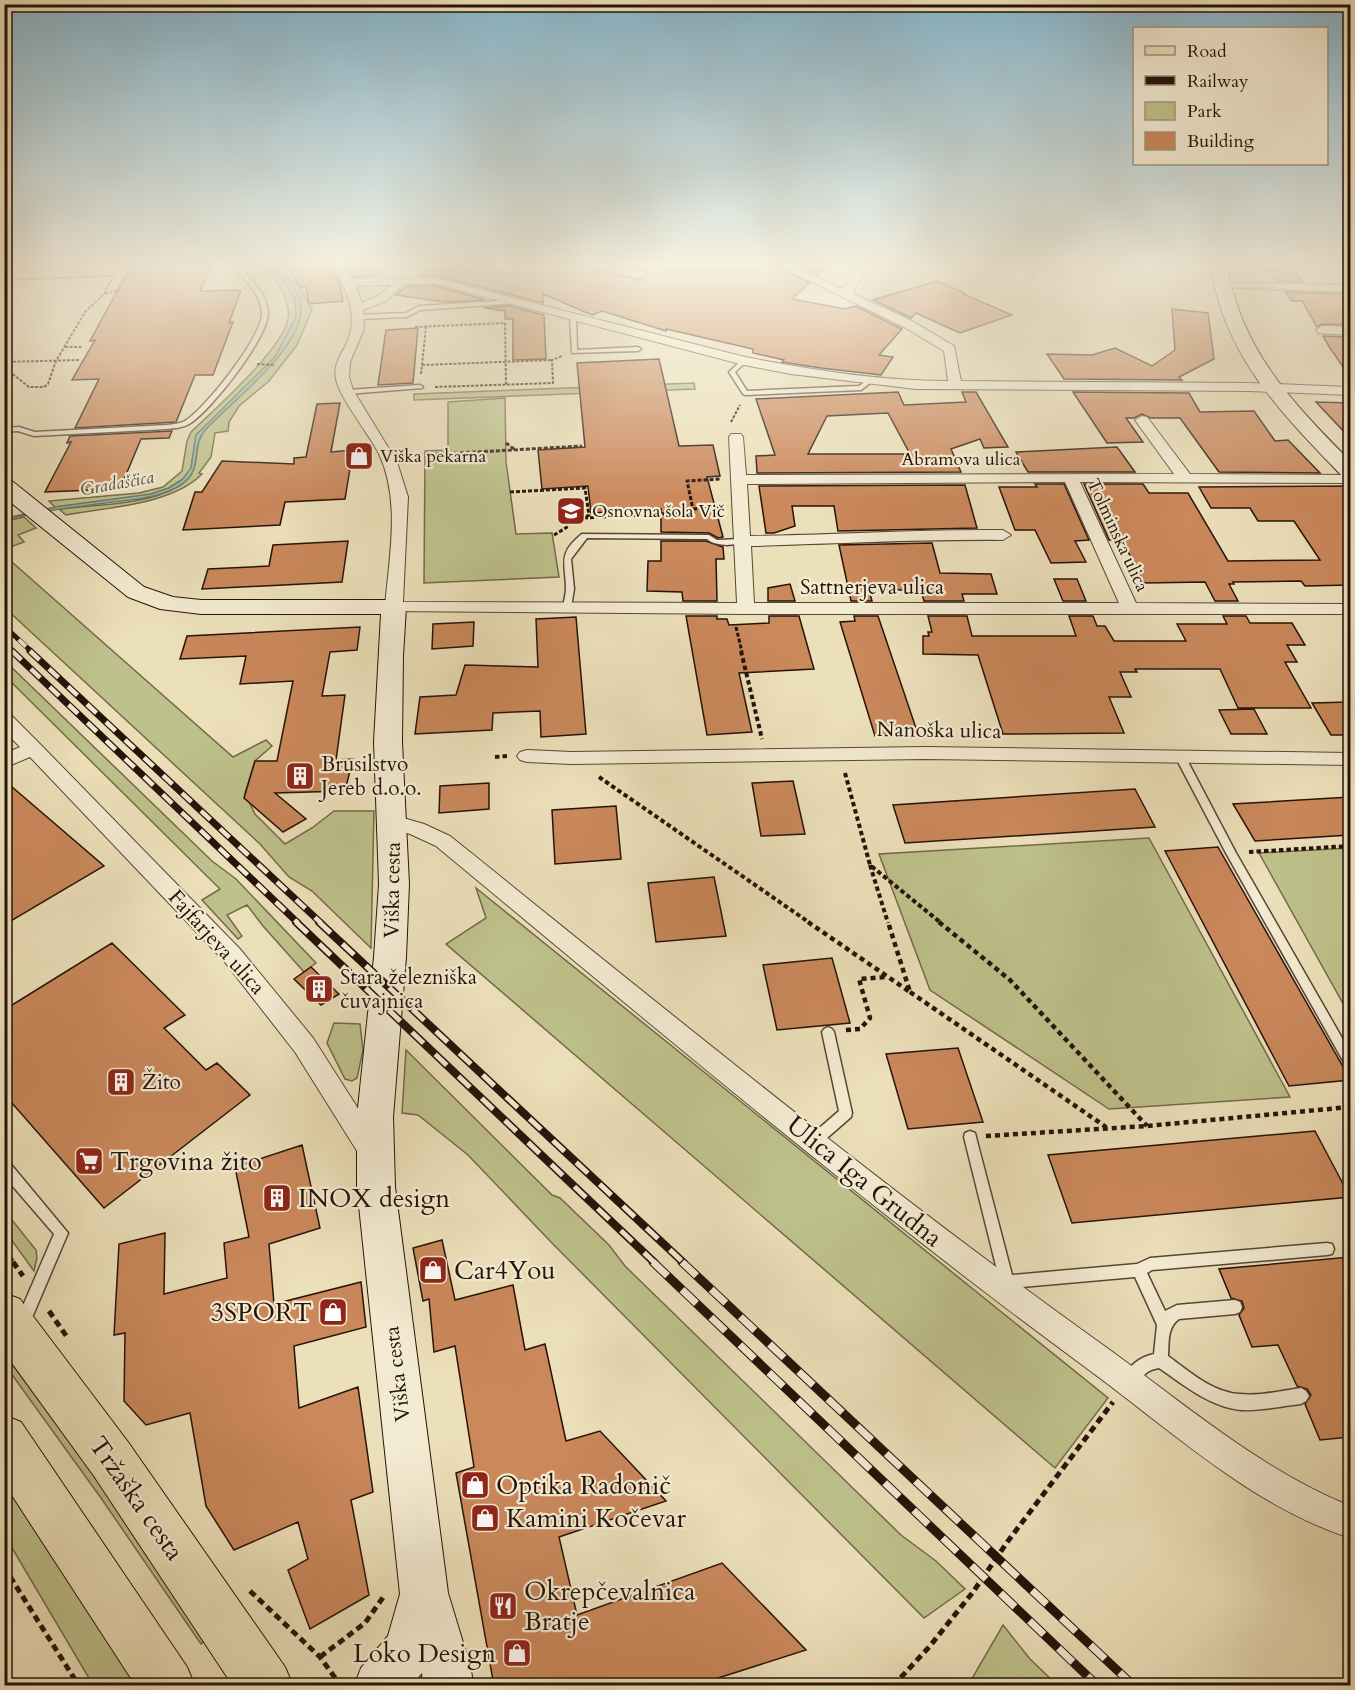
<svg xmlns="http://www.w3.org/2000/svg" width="1355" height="1690" font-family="Cardo,serif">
  <rect width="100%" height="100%" fill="#ece0ba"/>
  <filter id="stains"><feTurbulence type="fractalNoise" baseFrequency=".00333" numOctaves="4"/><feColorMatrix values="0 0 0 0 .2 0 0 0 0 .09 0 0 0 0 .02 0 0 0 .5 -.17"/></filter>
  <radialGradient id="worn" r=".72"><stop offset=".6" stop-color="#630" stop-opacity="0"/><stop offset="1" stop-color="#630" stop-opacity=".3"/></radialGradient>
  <!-- green -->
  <path fill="#bec18b" stroke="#726a4a" stroke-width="1.5" d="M266 264H271L295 298 296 317 275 357 196 435 191 468 186 477 169 488 145 496 55 507 49 501 139 493 163 487 182 471 187 441 191 432C215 409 282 350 288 319 291 300 275 279 266 264Z
    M275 264H280L290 280 301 289 312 310 297 345 269 381 239 406 229 422 228 431 215 433 211 457 199 473 202 474C172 505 107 507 66 515L59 509C95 505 148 505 179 486 205 470 190 448 205 430 229 404 306 344 301 306 299 290 284 276 275 264Z
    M694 383 695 389 414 400V394Z
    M505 398 506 462 516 534 552 533 559 577 424 583 425 451 448 450V402Z
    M24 517 36 528 18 535 24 542 5 549V521Z
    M4 555 233 757 266 740 272 746 255 761 245 793 255 814 285 844 312 828 334 811H374L371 948 312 891 289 877 260 844 5 608Z
    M4 660 212 861 236 879 316 963 304 972 263 926 247 905 227 915 242 936 238 939 202 900 220 889 5 676Z
    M1149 838 1290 1097 1109 1109 930 990 879 854Z
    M1350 848V1016L1259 853Z
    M476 888 1108 1398 1055 1468 446 944 486 918Z
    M334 1023 360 1024 363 1050 357 1078 352 1081 345 1079 327 1043Z
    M406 1050 552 1195 560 1198 609 1245 625 1266 901 1535 936 1561 965 1589 924 1618 551 1242 468 1155 418 1115 402 1113Z
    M4 1210 36 1250 37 1258 34 1271 5 1231Z
    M4 1353 107 1493 206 1639 201 1644 101 1498 5 1365Z
    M5 1479 137 1685H93L5 1536Z
    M1003 1625 1030 1659 1057 1685 973 1686 970 1682Z"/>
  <!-- water -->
  <path fill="#99bdac" stroke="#6b796b" stroke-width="1.5" d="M271 264H275C283 275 297 288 300 301 310 344 230 402 205 430 187 452 209 473 171 490 153 498 132 500 113 502 77 507 39 510 5 521L7 518 55 507 151 494 169 488 182 480 191 468 196 435 275 357 296 317 295 298Z"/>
  <!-- building -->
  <path fill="#ca885b" stroke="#251209" stroke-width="1.5" fill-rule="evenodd" d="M132 264H212L200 291 241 290 229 323 233 322 213 375H195L176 422 75 428 99 379 72 380 95 340 90 341Z
    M285 264H330L339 282 343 301 309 304 306 287H300Z
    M345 264H379L380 275 354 277Z
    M459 264H589L592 268 638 280 647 275 645 271 616 264H773L809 283 792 299 845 309 856 306 902 329 879 355 893 357 881 375 821 368 782 362 784 360 753 353V349L666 329V331L602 311 592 315 543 294V303L437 276H420L427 270H447Z
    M794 264H829L818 275Z
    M1264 264 1292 266 1302 282 1277 281Z
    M937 281 965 293 963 294 1012 315 960 333 916 313 911 318 873 300Z
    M407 286H436L486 300 445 302 396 295Z
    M1285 292 1350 294V325L1322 324 1317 327 1302 301H1292Z
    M510 306 544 315 546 359 513 360V319H505V311L484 308Z
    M1172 309 1208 313 1214 359 1179 377 1182 380 1064 379 1047 354 1092 355 1115 348 1152 366 1175 350Z
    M418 328 413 383 378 385 386 330Z
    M1323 336 1350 337V377L1330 348Z
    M659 359 679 446 713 445 720 476 707 477 723 537 718 538 709 533 661 532V509L591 513 588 486 542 489 538 450 585 447 577 363Z
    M898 392 904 405 966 402 962 392H976L1008 447 984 448 980 439 951 449 961 472 757 473 756 456 775 455 756 399ZM888 413 910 454H808L827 416Z
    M1073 392 1189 393 1200 412 1254 411 1275 441 1288 440 1320 473 1219 472 1180 418H1151L1142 414 1134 418H1126L1143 442 1107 443Z
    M1316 402 1350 403V438Z
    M340 403 331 452 353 450 345 499 285 502 280 525 183 530 195 492H202L222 461 294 464V458L306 457 317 404Z
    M172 431 169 438 141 439 120 489 45 492 71 442 67 443 70 436Z
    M1117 447 1135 472H1028L1016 452Z
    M1035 484H1064L1089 540 1075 541 1086 562 1051 563 1035 530H1015L999 487H1037Z
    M1084 484H1143L1149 493H1188L1228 561 1320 560 1294 521H1258L1250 508H1211L1199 487 1350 486V585L1305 586 1301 581 1233 582 1234 584H1229L1238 601H1215L1205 582 1144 583 1122 540H1109Z
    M965 485 977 528 838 531 834 506H792L795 526 774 533H766L759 486Z
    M348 541 342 582 202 589 208 569 269 566 273 545Z
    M661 541H706L723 547 724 559H716L717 601H683L682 592 647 591 648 561H661Z
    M932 543 940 573 991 574 997 594H962L964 601H924L921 590H869L872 601H851L839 545Z
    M1054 579H1077L1086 601H1063Z
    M790 584 795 601H768V588Z
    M686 616H717V619H727L729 625 769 623V616H799L814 669 739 673 752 732 707 735Z
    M854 616H878L918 734 875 736 840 622 855 621Z
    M928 616H967L972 636H1076L1069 616H1093L1097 626H1105L1114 641H1186L1177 624H1227L1223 616H1246L1250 623H1292L1305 645H1287L1297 662H1285L1311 708H1238L1220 669H1135L1137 672H1120L1131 697H1109L1124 733 1003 734 978 655 923 654V636H929L928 632H932Z
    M576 617 586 734 541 737 540 711 493 713 492 730 415 734 420 697 456 695 465 665 538 667 536 619Z
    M474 622 473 646 432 649 433 624Z
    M360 627 357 650 330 652 322 696 345 695 336 760 353 759 345 791 275 793 306 819 283 832 244 798 255 761H277L293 681 240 684 246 656 180 659 187 636Z
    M1350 702V735H1331L1312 703Z
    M1254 709 1267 734H1231L1219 710Z
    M4 780 104 866 4 925Z
    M793 781 805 834 761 836 752 783Z
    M489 783V809L439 813 440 786Z
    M1135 789 1155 827 905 843 893 805Z
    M1350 797V835L1255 841 1233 804Z
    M616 806 621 859 555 864 552 810Z
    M1218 847 1350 1079V1080L1289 1086 1165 851Z
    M714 877 726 936 656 942 648 883Z
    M112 943 185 1015 164 1028 206 1070 217 1063 250 1095 104 1208 4 1094V1010Z
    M832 958 850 1023 777 1030 763 965Z
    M311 967 339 994 321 1005 294 979Z
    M958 1048 983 1122 908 1129 886 1054Z
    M1315 1131 1350 1197 1072 1223 1048 1155Z
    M302 1145 320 1228 269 1244 274 1304 361 1282 366 1327 294 1346 299 1408 358 1387 373 1492 351 1500 369 1595 310 1629 288 1570 308 1559 298 1522 234 1550 206 1506 190 1413 146 1425 124 1401 125 1333 114 1335 119 1244 165 1233 164 1294 227 1278 224 1243 249 1237 235 1167Z
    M442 1240 455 1300 513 1285 525 1350 545 1344 566 1441 600 1431 666 1501 559 1537 577 1615 722 1563 806 1650 693 1686H494L456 1473 474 1467 455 1346 434 1352 429 1299 423 1301 413 1248Z
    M1350 1257V1437L1320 1440 1305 1404 1311 1395 1307 1389 1297 1386 1278 1345 1252 1347 1239 1315 1244 1308 1242 1301 1231 1298 1219 1269Z"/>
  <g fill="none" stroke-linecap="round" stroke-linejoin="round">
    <!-- lane casing -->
    <g stroke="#574635" stroke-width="3">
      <path id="lane" d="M231 264H237C249 277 268 294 268 313 268 338 210 412 189 424 183 428 174 428 167 429L34 436 18 431 4 432V428L19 427 35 432 167 425C173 424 179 424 185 421 206 408 261 338 262 314 262 294 243 278 231 264Z
        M516 300 519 302 518 303 420 310 407 317 358 319 355 317 358 315 406 313 419 306Z
        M573 315 576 317 577 350 638 347 641 349 638 351 572 353 570 317Z
        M742 360 747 361 735 372 747 391 859 386 869 379 874 380 861 390 745 395 743 394 729 372Z
        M420 385 423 387 422 388 348 394 345 392 348 390Z
        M582 534 709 535 717 540 741 539 745 541C736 546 716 547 707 539L587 538 571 559 574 589 571 607 567 610 563 607C564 601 566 594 566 587 565 562 558 553 582 534Z
        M1181 755 1186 758 1236 853 1350 1052V1067L1346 1066 1226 853 1176 758Z
        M828 1027 832 1029 834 1032 852 1113 851 1117 819 1145 814 1147 809 1145 808 1141 809 1137 839 1111 822 1032 824 1029Z
        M970 1131 975 1133 976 1137 1012 1275 1137 1264 1150 1258 1327 1243 1332 1244 1334 1249 1332 1254 1327 1255 1152 1270 1147 1273 1165 1311 1177 1305 1235 1300 1240 1302 1242 1307 1240 1312 1235 1314 1179 1319C1167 1328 1169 1342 1168 1356 1190 1372 1212 1392 1239 1394 1260 1396 1281 1391 1301 1388L1306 1391 1309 1396 1306 1401 1301 1404C1281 1406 1261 1411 1241 1410 1210 1407 1184 1385 1159 1368 1140 1371 1144 1382 1129 1388L1124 1386 1122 1381C1127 1367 1139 1357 1154 1354L1157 1325 1135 1277 1011 1288 1005 1293 1000 1291 998 1286 1000 1282 964 1137 965 1133Z
        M4 1160 9 1162 68 1233 28 1327 23 1329 18 1327 16 1322 54 1234 4 1176Z"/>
    </g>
    <!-- street casing -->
    <g stroke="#574635" stroke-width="2">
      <path id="street" d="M332 264H343L353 279 436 278 745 357C811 370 880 381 948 381L944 351 904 327 775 264H789L843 289 860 264H870L852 293 912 321 954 346 961 381 1249 383 1350 387V395L1249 391 916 389 791 374 744 365 436 284H404L386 301 363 310 364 329 350 362 349 377 353 390 397 462 408 497 403 602 737 603 729 437 731 434H741L743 437 746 475 1174 474 1135 420 1142 416 1147 417 1190 474 1350 475V483L1080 482 1136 603 1350 604V614H746L388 611 385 607C389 557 401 501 379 454 368 432 341 401 336 379 333 366 340 356 346 345 360 315 346 289 332 264ZM392 285 378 296 362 303 356 286ZM1065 482 1119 603H754L751 546C835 544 919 539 1003 540L1011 535 1003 530C919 529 834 535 750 536L747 484Z
        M427 264H457C450 269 435 270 427 268Z
        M591 264H609L643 273 645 275 639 278 593 266Z
        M1220 282 1350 285V292L1216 287 1214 285Z
        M1322 326 1350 327V335L1318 333 1316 330Z
        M4 713 11 715 40 744 240 949 313 1038 380 1143 384 1151 380 1159 371 1162 362 1159 295 1052 224 961 30 757 4 768V754L20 747 4 731Z
        M926 747 1350 753V765L926 759 572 764 527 762 520 760 517 756 520 752 527 750 572 752Z
        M393 815 424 824 450 836C663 1007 874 1181 1096 1340 1178 1398 1256 1468 1350 1506V1538C1252 1506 1172 1431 1089 1370 864 1205 651 1024 436 846L410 834 386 827 383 822 386 817Z"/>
    </g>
    <!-- secondary casing -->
    <g stroke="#251209" stroke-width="2">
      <path id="secondary" d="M1211 264H1227C1240 349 1292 402 1350 461V479L1343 477C1282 414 1222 354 1211 264Z
        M4 480 12 481 144 587 173 597 201 600H394L403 602 406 607 403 656 402 742 409 884 406 957 393 1117 395 1187 448 1593 471 1669 473 1686H423L422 1673 411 1686H354L361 1668 388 1636 400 1594 357 1187V1117L374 957 379 884 374 742 381 614H201L160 609 128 597 4 497Z"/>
    </g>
    <!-- primary casing -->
    <g stroke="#251209" stroke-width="2">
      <path id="primary" d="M4 1293 20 1299 128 1442 285 1667 293 1686H233L94 1476 4 1352Z
        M4 1415 21 1422 187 1667 195 1686H136L4 1483Z"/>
    </g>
    <!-- path-far4 -->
    <path stroke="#251209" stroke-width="2" stroke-dasharray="3 1.5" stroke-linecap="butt" d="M1032 276 1037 264
      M4 280 113 276 104 294 85 312 56 361 48 384 44 387H29L4 367
      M105 294 120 290
      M415 327 505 323 506 385
      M65 347H83
      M4 362 79 360
      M257 364 275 365
      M422 365 552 360
      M421 374 426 327
      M435 387 553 383 552 360 562 356
      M731 422 740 405"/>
    <!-- path-far3 -->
    <path stroke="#251209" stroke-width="3" stroke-dasharray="4 2" stroke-linecap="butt" d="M506 443 514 449
      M406 456 582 446
      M510 492 585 488 589 515 586 517
      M693 509 719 507
      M584 518 680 513 684 509H693L687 481 720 479
      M554 535 569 526
      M736 627 742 652"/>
    <!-- path-far2 -->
    <path stroke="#251209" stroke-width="4" stroke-dasharray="4.5 3" stroke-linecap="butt" d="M741 651 762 739
      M495 757 507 756
      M845 773 870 865 941 923
      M599 777 810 923
      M1249 852 1350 846
      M870 865 888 923"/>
    <!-- path-far1 -->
    <path stroke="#251209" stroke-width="4.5" stroke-dasharray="5 4" stroke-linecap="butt" d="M808 922 910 992 888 922
      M939 922 1010 980 1147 1126
      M910 992 1106 1127
      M846 1030 860 1029 870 1018 859 979 886 977
      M986 1136 1147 1126 1350 1107
      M4 1250 14 1263"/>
    <!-- path -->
    <path stroke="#251209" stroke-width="5" stroke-dasharray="7 4.5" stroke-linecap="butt" d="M13 1262 23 1276
      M49 1311 67 1337
      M4 1567 79 1686
      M250 1591 320 1657 341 1686
      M320 1657 365 1623 384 1596
      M893 1686 930 1646 973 1592 1008 1541 1113 1402"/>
    <!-- lane -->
    <use href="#lane" fill="#f3ebd2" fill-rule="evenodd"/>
    <!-- street -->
    <use href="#street" fill="#f3ebd2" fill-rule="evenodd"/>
    <!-- secondary -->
    <use href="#secondary" fill="#f3ebd2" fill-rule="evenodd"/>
    <!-- primary -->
    <use href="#primary" fill="#ece0ba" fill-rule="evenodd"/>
    <!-- rail-far3 casing -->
    <g stroke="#251209" stroke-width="5">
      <path id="rail-far3" d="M4 626 32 652
        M4 643 14 652"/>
    </g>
    <!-- rail-far2 casing -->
    <g stroke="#251209" stroke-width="7">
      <path id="rail-far2" d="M12 651 298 923
        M30 651 321 923"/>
    </g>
    <!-- rail-far1 casing -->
    <g stroke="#251209" stroke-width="8">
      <path id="rail-far1" d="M296 922 655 1263
        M319 922 684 1263"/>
    </g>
    <!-- rail casing -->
    <g stroke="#251209" stroke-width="9">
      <path id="rail" d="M653 1262 1098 1686
        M682 1262 1134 1686"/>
    </g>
    <!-- rail-far3 -->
    <use href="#rail-far3" stroke="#f3ebd2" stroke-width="4" stroke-dasharray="10" stroke-linecap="butt"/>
    <!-- rail-far2 -->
    <use href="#rail-far2" stroke="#f3ebd2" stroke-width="4.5" stroke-dasharray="13" stroke-linecap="butt"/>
    <!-- rail-far1 -->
    <use href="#rail-far1" stroke="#f3ebd2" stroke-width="5" stroke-dasharray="16" stroke-linecap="butt"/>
    <!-- rail -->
    <use href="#rail" stroke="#f3ebd2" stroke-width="7" stroke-dasharray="20" stroke-linecap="butt"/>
  </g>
  <!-- sky -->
  <linearGradient id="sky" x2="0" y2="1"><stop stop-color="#88b8d0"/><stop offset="0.53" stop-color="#f6f1e0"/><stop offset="1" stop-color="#f6f1e0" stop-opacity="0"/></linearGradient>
  <rect width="1355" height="500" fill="url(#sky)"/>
  <!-- icons -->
  <defs>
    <g id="shop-square" transform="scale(1.5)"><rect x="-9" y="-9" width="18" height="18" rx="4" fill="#8f2418" stroke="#f3ebd2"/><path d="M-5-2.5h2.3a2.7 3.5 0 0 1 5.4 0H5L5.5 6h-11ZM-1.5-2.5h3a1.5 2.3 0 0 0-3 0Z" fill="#fff"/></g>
    <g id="school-square" transform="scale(1.5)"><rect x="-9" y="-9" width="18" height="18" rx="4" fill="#8f2418" stroke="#f3ebd2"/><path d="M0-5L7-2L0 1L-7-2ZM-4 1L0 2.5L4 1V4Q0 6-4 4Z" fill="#fff"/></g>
    <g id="building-square" transform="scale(1.5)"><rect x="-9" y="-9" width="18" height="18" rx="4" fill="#8f2418" stroke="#f3ebd2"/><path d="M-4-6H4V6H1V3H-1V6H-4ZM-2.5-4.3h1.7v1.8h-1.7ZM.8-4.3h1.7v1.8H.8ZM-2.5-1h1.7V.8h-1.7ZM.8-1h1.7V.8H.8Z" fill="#fff"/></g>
    <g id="supermarket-square" transform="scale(1.5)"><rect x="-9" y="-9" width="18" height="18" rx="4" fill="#8f2418" stroke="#f3ebd2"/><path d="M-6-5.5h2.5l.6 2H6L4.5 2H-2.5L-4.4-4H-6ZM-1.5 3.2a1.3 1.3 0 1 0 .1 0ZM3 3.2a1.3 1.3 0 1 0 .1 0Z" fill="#fff"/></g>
    <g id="restaurant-square" transform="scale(1.5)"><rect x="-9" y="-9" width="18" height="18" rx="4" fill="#8f2418" stroke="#f3ebd2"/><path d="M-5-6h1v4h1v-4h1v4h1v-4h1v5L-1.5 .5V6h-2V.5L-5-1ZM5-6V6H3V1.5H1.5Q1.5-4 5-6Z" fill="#fff"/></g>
  </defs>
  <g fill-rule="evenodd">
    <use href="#shop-square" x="359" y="456"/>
    <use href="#school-square" x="571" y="511"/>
    <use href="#building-square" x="300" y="776"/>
    <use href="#building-square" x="319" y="989"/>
    <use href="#building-square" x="121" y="1082"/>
    <use href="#supermarket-square" x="89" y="1161"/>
    <use href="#building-square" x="277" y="1198"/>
    <use href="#shop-square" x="433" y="1270"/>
    <use href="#shop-square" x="333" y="1312"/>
    <use href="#shop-square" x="475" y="1485"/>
    <use href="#shop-square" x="485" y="1518"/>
    <use href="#restaurant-square" x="503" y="1606"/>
    <use href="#shop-square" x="517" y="1653"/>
  </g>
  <g text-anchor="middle" stroke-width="4.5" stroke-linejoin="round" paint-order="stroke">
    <!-- far-poi labels -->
    <g font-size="18" fill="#251209" stroke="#f3ebd2" text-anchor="start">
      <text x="380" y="462">Viška pekarna</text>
      <text x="592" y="517">Osnovna šola Vič</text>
    </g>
    <!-- far-street labels -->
    <g font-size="18" fill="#251209" stroke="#f3ebd2">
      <text x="961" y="465">Abramova ulica</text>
      <text transform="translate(1118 535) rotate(65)" y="6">Tolminska ulica</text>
    </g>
    <!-- far-water labels -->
    <g font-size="18" font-style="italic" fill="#4e4e42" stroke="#f3ebd2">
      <text transform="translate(117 483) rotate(-10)" y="6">Gradaščica</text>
    </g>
    <!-- street labels -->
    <g font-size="21" fill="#251209" stroke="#f3ebd2">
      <text x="872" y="594">Sattnerjeva ulica</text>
      <text transform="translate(939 730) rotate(1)" y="7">Nanoška ulica</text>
      <text transform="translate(392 890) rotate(-89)" y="7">Viška cesta</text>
      <text transform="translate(217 942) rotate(48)" y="7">Fajfarjeva ulica</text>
      <text transform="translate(397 1374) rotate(-97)" y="7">Viška cesta</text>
    </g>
    <!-- poi labels -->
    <g font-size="21" fill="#251209" stroke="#f3ebd2" text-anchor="start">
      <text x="321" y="771">Brusilstvo<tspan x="321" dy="24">Jereb d.o.o.</tspan></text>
      <text x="340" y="984">Stara železniška<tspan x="340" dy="24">čuvajnica</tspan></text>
      <text x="142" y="1089">Žito</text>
    </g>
    <!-- near-poi labels -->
    <g font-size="26" fill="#251209" stroke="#f3ebd2" text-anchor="start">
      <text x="110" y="1170">Trgovina žito</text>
      <text x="298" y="1207">INOX design</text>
      <text x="454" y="1279">Car4You</text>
      <text x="312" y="1321" text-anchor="end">3SPORT</text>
      <text x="496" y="1494">Optika Radonič</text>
      <text x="506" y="1527">Kamini Kočevar</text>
      <text x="524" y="1600">Okrepčevalnica<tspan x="524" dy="30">Bratje</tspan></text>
      <text x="496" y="1662" text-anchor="end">Loko Design</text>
    </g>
    <!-- near-street labels -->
    <g font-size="26" fill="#251209" stroke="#f3ebd2">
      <text transform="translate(865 1181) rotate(39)" y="9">Ulica Iga Grudna</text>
      <text transform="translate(137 1498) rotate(55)" y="9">Tržaška cesta</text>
    </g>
  </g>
  <!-- margin -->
  <rect width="1355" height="1690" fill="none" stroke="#ece0ba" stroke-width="24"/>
  <rect x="6" y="6" width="1343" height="1678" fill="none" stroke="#251209" stroke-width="3"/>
  <rect x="12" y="12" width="1331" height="1666" fill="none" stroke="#251209" stroke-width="1.5"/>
  <!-- legend -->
  <rect x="1133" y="27" width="195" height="138" fill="#f3ebd2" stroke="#a19482" stroke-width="1.5"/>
  <rect x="1145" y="46" width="30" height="9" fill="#ece0ba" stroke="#a19482" stroke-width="1.5"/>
  <text x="1187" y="57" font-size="18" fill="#251209">Road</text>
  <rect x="1145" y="76" width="30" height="9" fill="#251209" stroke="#a19482" stroke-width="1.5"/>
  <text x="1187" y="87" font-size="18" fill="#251209">Railway</text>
  <rect x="1145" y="102" width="30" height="18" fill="#bec18b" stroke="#a19482" stroke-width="1.5"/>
  <text x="1187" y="117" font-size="18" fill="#251209">Park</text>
  <rect x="1145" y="132" width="30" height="18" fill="#ca885b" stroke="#a19482" stroke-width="1.5"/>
  <text x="1187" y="147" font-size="18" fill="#251209">Building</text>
  <rect width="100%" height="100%" filter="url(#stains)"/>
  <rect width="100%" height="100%" fill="url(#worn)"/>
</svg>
